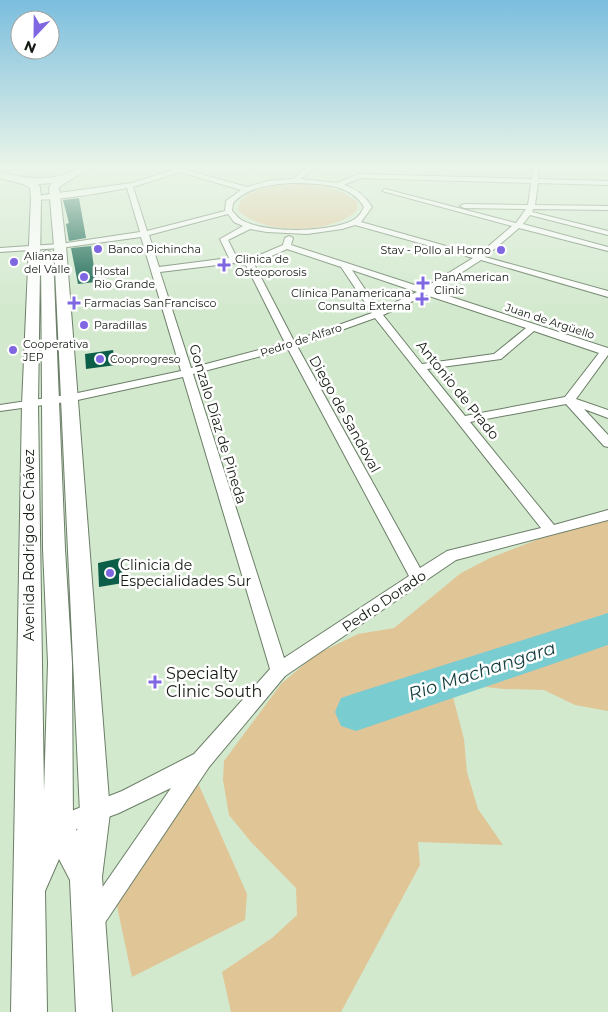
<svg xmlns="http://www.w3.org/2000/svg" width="608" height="1012" font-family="Montserrat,sans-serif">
  <rect width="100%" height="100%" fill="#d3e9ce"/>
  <!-- green -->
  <path fill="#e0c597" d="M303 184C323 186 342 188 357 202V210C333 235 262 235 238 210 239 185 285 185 303 184Z
    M608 512V711L575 705 544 690 504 689 468 685 453 697 464 739 467 772 478 809 503 845 418 842 420 865 341 1012H231L222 972 272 938 297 915 296 888 251 842 229 815 223 780 224 761 281 684 315 655 358 634 394 628 461 573 490 558Z
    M198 783 247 894 245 920 132 977 117 906Z"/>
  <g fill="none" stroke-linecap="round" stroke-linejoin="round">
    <!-- river -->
    <path fill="#79ccd0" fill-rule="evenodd" d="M608 613V645L356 731 341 726 335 712 341 698 356 693Z"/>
  </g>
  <!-- building -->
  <path fill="#0c5e49" d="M79 198 86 238 69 241 66 224 69 223 63 200Z
    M91 246 96 282 78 284 71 248Z
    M113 350 116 365 86 369 85 354Z
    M121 558 123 583 99 587 98 563Z"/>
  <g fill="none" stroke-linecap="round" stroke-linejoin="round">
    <!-- street casing -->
    <g stroke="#6b7e67" stroke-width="2">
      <path id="street" d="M179 168H187L186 170 247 187 268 181 293 179 306 168H313L301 179 337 183 359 174 532 179V168H538V179L608 181V185L538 183 535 205 608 206V210L533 209 532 212 608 231V235L530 215 523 224 608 247V251L519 228 485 257 608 291V297L481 260 433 291 608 348V355L576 399 608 410V418L584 409 608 435V447L604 446 566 404 470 422 554 525 608 510V520L456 560 285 676 209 767 102 927 94 930 86 927 83 919 86 911 171 788 119 813 58 836 51 833 48 826 51 819 122 791 194 754 270 669 183 377 73 401 0 411V405L73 394 181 371 141 237 60 248 0 252V248L60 244 140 232 127 188C112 191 41 204 32 198L36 196 132 183ZM180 172 241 190 226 201 225 211 147 231 133 187ZM360 178 531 183 528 205 464 204 460 206 464 208 526 209 516 223 385 189 382 191 512 226 478 255 361 222 372 207C365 196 357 189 344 185ZM295 183C320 184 350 183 364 207 362 212 359 216 355 219 332 233 263 234 240 219 237 217 235 213 232 211L233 203C249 186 272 184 295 183ZM228 214 234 222 243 226 220 239 229 258 159 267 149 235ZM355 225 473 258 424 288 291 245 293 238 289 236 285 238 283 245 248 260 237 258 228 240 250 229 267 232 307 234 342 229ZM287 249 341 267 372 313 294 341 254 264ZM234 263 246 265 285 343 191 368 160 272ZM352 270 417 292 379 310ZM426 295 526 328 494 354 422 364 383 315ZM375 318 541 528 447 551 420 568 297 346ZM534 331 599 353 565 397 465 416 427 369 501 359ZM288 349 409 576 284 658 193 374Z"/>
    </g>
    <!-- secondary casing -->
    <g stroke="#6b7e67" stroke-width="2">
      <path id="secondary" d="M78 168H89L59 187 66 246 110 813 102 877 112 1012H76L70 880 59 859 45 891 47 1012H11L22 405 31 198 30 188 23 184 0 178V172C26 179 53 183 78 168ZM52 183 49 187 54 246 80 813 77 831 73 823 72 663 65 549 53 254 47 250 41 254 43 549 48 663 44 792 38 405 41 198 40 187 38 184Z"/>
    </g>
    <!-- street -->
    <use href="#street" fill="#fff" fill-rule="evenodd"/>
    <!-- secondary -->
    <use href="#secondary" fill="#fff" fill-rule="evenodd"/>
  </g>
  <!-- sky -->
  <linearGradient id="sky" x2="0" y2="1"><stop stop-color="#7bbede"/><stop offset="0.54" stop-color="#ebf5e9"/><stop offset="1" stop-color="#ebf5e9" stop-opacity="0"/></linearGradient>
  <rect width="608" height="310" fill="url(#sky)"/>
  <!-- markers -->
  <g fill="#8067e2" stroke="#fff" stroke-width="2">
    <circle cx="98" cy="249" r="5"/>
    <circle cx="501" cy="250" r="5"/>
    <circle cx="14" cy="262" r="5"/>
    <path d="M221.5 257.5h5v5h5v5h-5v5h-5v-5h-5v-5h5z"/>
    <circle cx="84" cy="277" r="5"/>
    <path d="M420.5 275.5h5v5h5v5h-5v5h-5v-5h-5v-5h5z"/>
    <path d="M419.5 291.5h5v5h5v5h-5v5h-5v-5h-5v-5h5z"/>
    <path d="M71.5 295.5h5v5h5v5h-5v5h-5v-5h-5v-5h5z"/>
    <circle cx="84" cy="325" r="5"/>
    <circle cx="13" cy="350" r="5"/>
    <circle cx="100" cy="359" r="5"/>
    <circle cx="110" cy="573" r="5"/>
    <path d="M152.5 674.5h5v5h5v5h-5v5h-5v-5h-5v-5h5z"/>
  </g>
  <g text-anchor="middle" stroke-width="5" stroke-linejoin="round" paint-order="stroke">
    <!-- far-poi labels -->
    <g font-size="11" fill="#141b12" stroke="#fff" text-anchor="start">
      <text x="108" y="253">Banco Pichincha</text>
      <text x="491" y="254" text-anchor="end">Stav - Pollo al Horno</text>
      <text x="24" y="260">Alianza<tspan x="24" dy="13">del Valle</tspan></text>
      <text x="235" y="263">Clinica de<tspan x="235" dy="13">Osteoporosis</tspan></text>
      <text x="94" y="275">Hostal<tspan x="94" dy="13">Rio Grande</tspan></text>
      <text x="434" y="281">PanAmerican<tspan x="434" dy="13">Clinic</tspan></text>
      <text x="411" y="297" text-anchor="end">Clínica Panamericana<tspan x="411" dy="13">Consulta Externa</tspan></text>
      <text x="84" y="307">Farmacias SanFrancisco</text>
      <text x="94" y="329">Paradillas</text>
      <text x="23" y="348">Cooperativa<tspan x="23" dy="13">JEP</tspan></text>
      <text x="110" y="363">Cooprogreso</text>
    </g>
    <!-- far-street labels -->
    <g font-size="11" fill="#141b12" stroke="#fff">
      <text transform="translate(550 321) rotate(18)" y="4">Juan de Argüello</text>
      <text transform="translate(301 340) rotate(-18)" y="4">Pedro de Alfaro</text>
    </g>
    <!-- street labels -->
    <g font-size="14" fill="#141b12" stroke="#fff">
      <text transform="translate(458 390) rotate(51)" y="5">Antonio de Prado</text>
      <text transform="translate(345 414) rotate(61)" y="5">Diego de Sandoval</text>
      <text transform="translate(218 424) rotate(73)" y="5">Gonzalo Díaz de Pineda</text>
      <text transform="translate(29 545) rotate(-90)" y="5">Avenida Rodrigo de Chávez</text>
      <text transform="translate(384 601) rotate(-34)" y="5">Pedro Dorado</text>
    </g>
    <!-- poi labels -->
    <g font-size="14" fill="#141b12" stroke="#fff" text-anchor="start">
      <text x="120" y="570">Clinicia de<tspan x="120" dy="16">Especialidades Sur</tspan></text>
    </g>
    <!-- near-poi labels -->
    <g font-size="16" fill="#141b12" stroke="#fff" text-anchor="start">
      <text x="166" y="679">Specialty<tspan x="166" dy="18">Clinic South</tspan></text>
    </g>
    <!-- near-water labels -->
    <g font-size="18" font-style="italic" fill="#153d3f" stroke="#fff">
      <text transform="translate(482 671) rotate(-18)" y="6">Rio Machangara</text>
    </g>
  </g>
  <!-- north arrow -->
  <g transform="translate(35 35) rotate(202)"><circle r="24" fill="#ffffff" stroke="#a1a4a0"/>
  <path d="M0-4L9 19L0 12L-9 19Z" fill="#8067e2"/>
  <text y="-8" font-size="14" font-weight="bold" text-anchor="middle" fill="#141b12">N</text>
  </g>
</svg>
